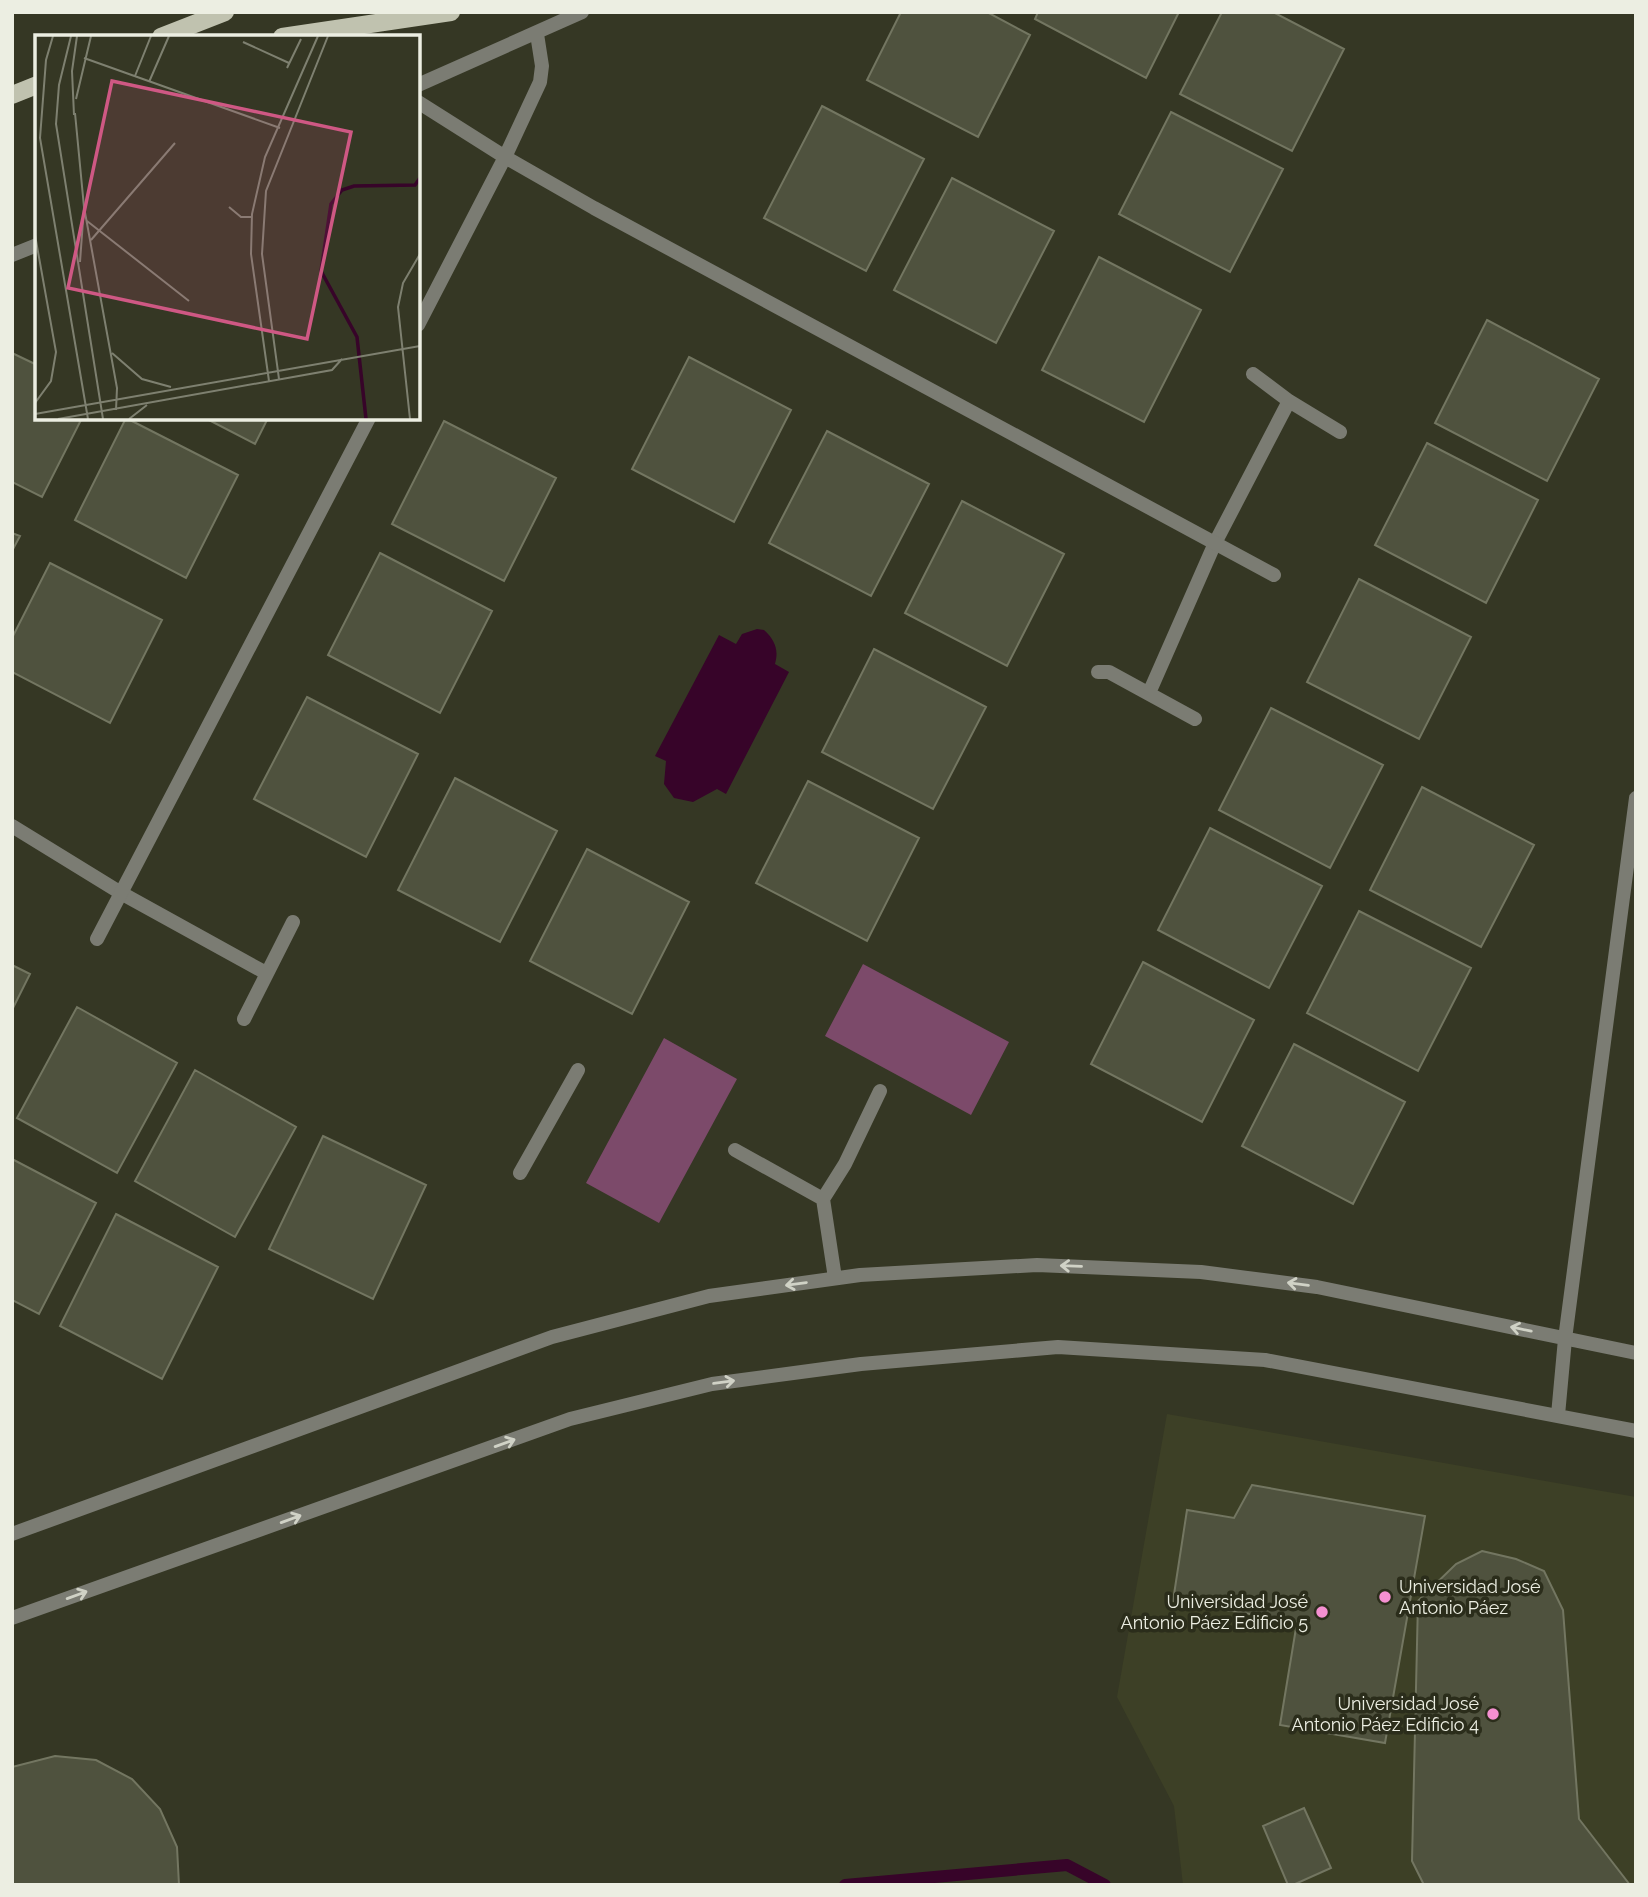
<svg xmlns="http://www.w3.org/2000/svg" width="1648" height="1897" font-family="Raleway,sans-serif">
  <rect width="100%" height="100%" fill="#353724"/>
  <!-- built -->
  <path fill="#3d4026" d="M1167 1414 1636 1497V1885H1183L1174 1806 1117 1697Z"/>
  <!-- green -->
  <path fill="#7c4a6a" d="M863 964 1009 1042 971 1115 825 1036Z
    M664 1038 737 1079 659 1223 586 1183Z"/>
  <!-- water -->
  <path fill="#370429" d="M757 629 764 630C775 640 779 650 775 664L789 672 726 794 717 789 693 802 674 798 664 784 666 761 655 756 719 635 736 644 742 634Z"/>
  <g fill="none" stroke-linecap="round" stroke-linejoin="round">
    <!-- stream -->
    <path stroke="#370429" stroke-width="12" d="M845 1885 1067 1865 1105 1885"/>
  </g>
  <!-- building -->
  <path fill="#4f523e" stroke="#737661" stroke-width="2" d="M901 12H987L1030 35 978 137 867 80Z
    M1038 12H1179L1146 78 1035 19Z
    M1222 12H1273L1344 49 1292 151 1180 94Z
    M822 106 924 159 866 271 764 218Z
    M1171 112 1283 169 1230 272 1119 214Z
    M952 178 1054 231 996 343 894 290Z
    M1099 257 1201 310 1144 422 1042 370Z
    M1487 320 1599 379 1547 481 1435 423Z
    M12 353 37 365V418H82L42 497 12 482Z
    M689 357 791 410 734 522 632 469Z
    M126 418 238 475 186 578 75 520Z
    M205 418H268L255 444Z
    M444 421 556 478 504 581 392 524Z
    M827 431 929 484 871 596 769 543Z
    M1427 443 1538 500 1486 603 1375 545Z
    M962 501 1064 554 1007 666 905 613Z
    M12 533 20 536 12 551Z
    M380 553 492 611 440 713 328 655Z
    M50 563 162 620 110 723 12 672V638Z
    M1359 579 1471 637 1419 739 1307 682Z
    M874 649 986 707 933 809 822 752Z
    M307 697 418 754 366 857 254 799Z
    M1271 708 1383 765 1330 868 1219 810Z
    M455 778 557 831 500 942 398 890Z
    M808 781 919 838 867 941 756 883Z
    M1422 787 1534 845 1481 947 1370 890Z
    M1210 828 1322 886 1269 988 1158 930Z
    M587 849 689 902 632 1014 530 961Z
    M1359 911 1471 968 1418 1071 1307 1013Z
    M1143 962 1254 1020 1202 1122 1091 1064Z
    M12 965 30 974 12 1010Z
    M77 1007 177 1063 117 1173 17 1118Z
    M1294 1044 1405 1102 1353 1204 1242 1146Z
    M195 1070 296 1127 235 1237 135 1181Z
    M323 1136 426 1185 373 1299 269 1249Z
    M12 1159 96 1203 39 1314 12 1300Z
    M116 1214 218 1267 162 1379 60 1326Z
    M1252 1485 1425 1516 1385 1743 1280 1725 1297 1622 1173 1601 1187 1510 1234 1518Z
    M1482 1551 1516 1559 1544 1571 1563 1610 1579 1819 1630 1885H1424L1412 1861 1418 1601 1456 1564Z
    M55 1756 96 1760 132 1779 160 1809 177 1847 179 1885H12V1767Z
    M1304 1808 1331 1868 1293 1885H1288L1263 1826Z"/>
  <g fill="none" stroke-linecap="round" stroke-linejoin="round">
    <!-- lane -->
    <path stroke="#7b7c73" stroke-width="14" d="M1253 374 1289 401 1340 432
      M1098 672H1109L1195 719
      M1149 693 1215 543 1289 401
      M12 826 121 893 266 973
      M244 1019 293 922
      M520 1173 578 1070"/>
    <!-- street -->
    <path stroke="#7b7c73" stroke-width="14" d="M418 85 582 12
      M418 102 505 157 594 208 1274 575
      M12 255 37 245
      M418 325 505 157 540 82 542 66 537 34
      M97 939 369 418
      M735 1150 823 1199
      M835 1278 823 1199 845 1164 880 1091
      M1558 1415 1565 1339 1636 798
      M12 1534 552 1337 709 1296 860 1275 1037 1265 1201 1272 1317 1287 1636 1353
      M12 1618 570 1419 712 1384 861 1364 1058 1347 1265 1360 1636 1431"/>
    <!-- primary -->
    <path stroke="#c0c2af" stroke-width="18" d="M161 37 225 12
      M282 37 451 12
      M12 95 37 85"/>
  </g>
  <!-- one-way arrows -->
  <defs><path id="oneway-shaft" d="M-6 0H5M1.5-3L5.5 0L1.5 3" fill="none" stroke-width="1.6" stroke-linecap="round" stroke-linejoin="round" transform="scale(1.75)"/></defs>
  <g stroke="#d0d2c6">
    <use href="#oneway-shaft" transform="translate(1071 1266) rotate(-178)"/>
    <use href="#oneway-shaft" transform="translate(796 1284) rotate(172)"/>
    <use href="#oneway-shaft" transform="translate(1298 1284) rotate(-173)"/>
    <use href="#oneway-shaft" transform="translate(1521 1329) rotate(-168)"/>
    <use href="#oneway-shaft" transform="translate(724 1382) rotate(-8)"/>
    <use href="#oneway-shaft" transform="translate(505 1443) rotate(-20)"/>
    <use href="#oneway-shaft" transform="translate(291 1519) rotate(-20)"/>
    <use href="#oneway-shaft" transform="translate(77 1595) rotate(-20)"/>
  </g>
  <!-- markers -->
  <g fill="#f590d1" stroke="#2b2d1b" stroke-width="2.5">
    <circle cx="1385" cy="1597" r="7"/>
    <circle cx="1322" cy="1612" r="7"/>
    <circle cx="1493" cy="1714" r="7"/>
  </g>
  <g text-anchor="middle" stroke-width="7" stroke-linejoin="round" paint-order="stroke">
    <!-- poi labels -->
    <g font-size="18" fill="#eceee2" stroke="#2b2d1b" text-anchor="end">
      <text x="1399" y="1593" text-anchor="start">Universidad José<tspan x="1399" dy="21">Antonio Páez</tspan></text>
      <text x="1308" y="1608">Universidad José<tspan x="1308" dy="21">Antonio Páez Edificio 5</tspan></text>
      <text x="1479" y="1710">Universidad José<tspan x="1479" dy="21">Antonio Páez Edificio 4</tspan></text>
    </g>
  </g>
  <!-- overview -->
  <g transform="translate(35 35)">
    <rect width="385" height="385" fill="#353724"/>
    <path fill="none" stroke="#370429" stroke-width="3.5" d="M331 384 322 302 286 236 296 169 307 155 319 151 380 150 385 143"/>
    <path fill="none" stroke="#7e8070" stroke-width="2" d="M18 1 11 25 5 103 53 384M36 1 24 50 21 89 68 384M208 7 254 28M49 23 245 93M252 33 266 4M100 41 116 1M114 47 134 1M41 64 56 1M40 78 49 172 82 353 81 375M39 80 37 36 42 1M194 172 206 182H216M52 186 154 266M0 200 21 317 16 346 0 368M56 205 140 108M45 227 49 172M77 318 107 344 136 352M244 344 227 219 231 156 293 1M234 346 216 219 217 179 230 122 283 1M0 379 385 311M23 384 297 335 307 324M94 384 112 370M375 384 363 272 368 248 385 219"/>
    <path fill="#cf5884" fill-opacity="0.15" stroke="#cf5884" stroke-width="3.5" d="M77 46 316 97 272 304 33 253Z"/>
    <rect width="385" height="385" fill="none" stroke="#eceee2" stroke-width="3.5"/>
  </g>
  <!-- border -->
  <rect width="1648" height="1897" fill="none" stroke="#eceee2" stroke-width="28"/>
</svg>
